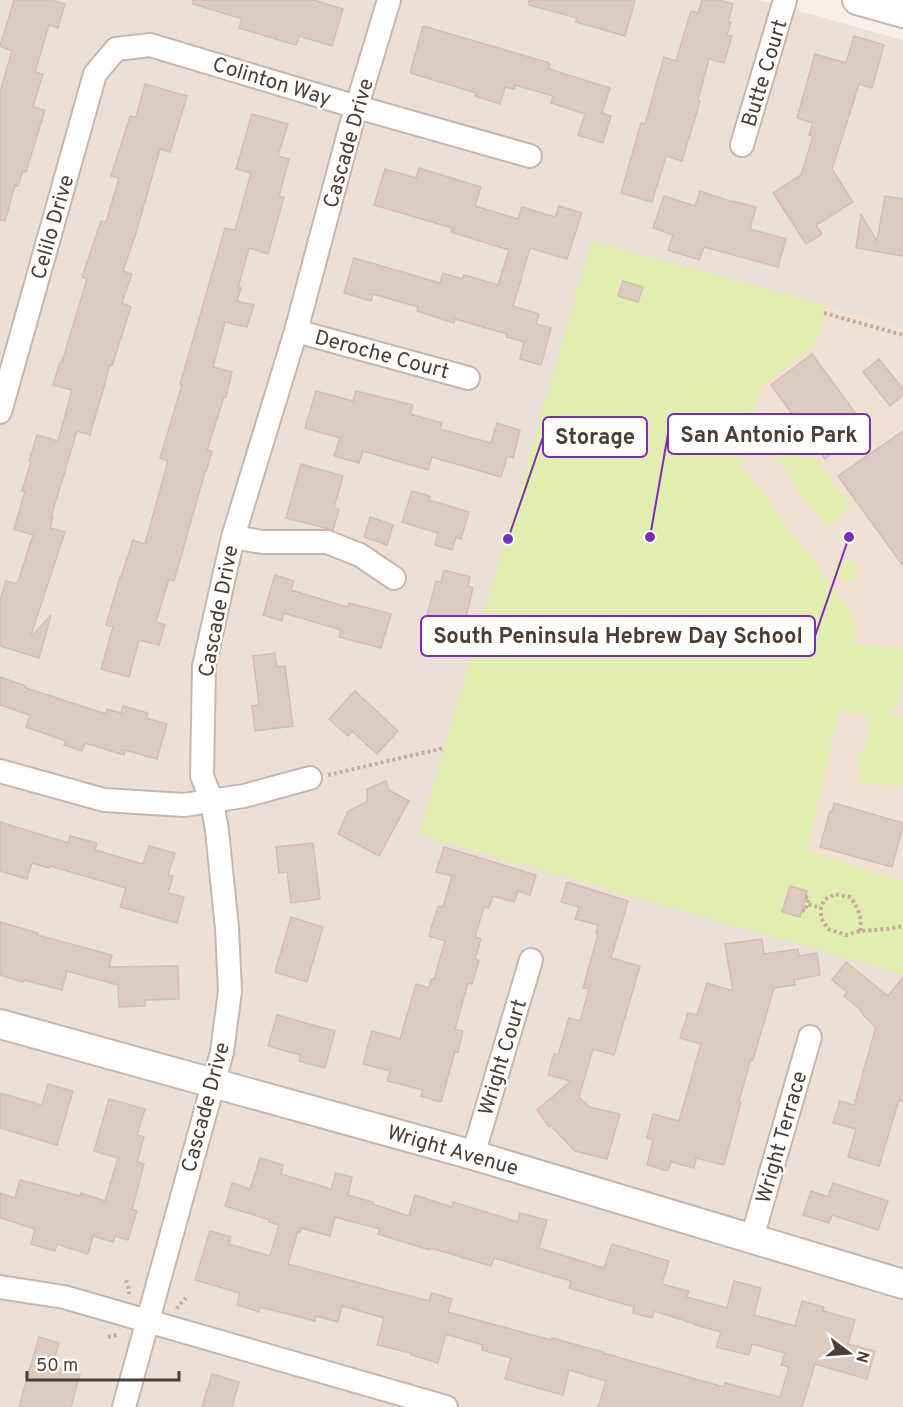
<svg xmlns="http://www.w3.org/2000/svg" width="903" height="1407" font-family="Overpass,sans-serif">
  <rect width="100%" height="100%" fill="#f6efea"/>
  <!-- residential -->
  <path fill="#ebe0d7" d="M0 0H759L903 40V1407H0Z"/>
  <!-- education -->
  <path fill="#f0e1d2" d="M826 305 903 327V881L807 851 839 711 848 712 855 619 850 609 741 465 762 386 816 344Z"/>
  <!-- green -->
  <path fill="#e1eeaf" d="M592 241 826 305 816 344 762 386 741 465 853 614 856 626 855 644 903 648C903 665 903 712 888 715L903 717V786L860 783 857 758 867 741 869 715 839 711 807 851 903 881V974L419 835Z
    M793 427 811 453 786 472 767 446Z
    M813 454 851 507 826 527 787 473Z
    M843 559 853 562 858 569 855 579C844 584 839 582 832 572L836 563Z"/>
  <!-- building -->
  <path fill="#dccbc1" stroke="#d5bdb0" stroke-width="1.5" fill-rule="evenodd" d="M14 0H50L65 4 58 28 49 25 35 72 43 74 33 107 45 110 26 172 23 171 18 186 15 185 5 221 0 220V92L12 51 0 46Z
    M193 0H314L343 9 332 46 299 36 296 45 239 28 242 19 193 4Z
    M529 0H635L625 36 576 22 577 18 529 5Z
    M702 0H719L733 4 728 22H731L727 35 732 36 724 63 709 59 698 100 700 101 682 161 666 156 652 202 621 193 641 123 645 124 664 57 676 61 691 11 698 13Z
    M423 26 550 63 549 69 610 88 602 113 611 116 603 143 578 135 585 114 551 103 553 96 515 85 514 89 505 87 500 104 475 96 476 93 410 73Z
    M854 36 884 45 872 88 859 84 832 169 853 202 816 225 822 234 806 244 773 193 801 175 813 136 809 135 813 123 797 118 815 54 846 63Z
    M145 84 187 96 170 152 160 149 136 233 123 271 132 274 122 303 131 307 112 366 110 365 90 435 77 431 51 517H53L50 528 65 532 31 635 32 636 51 615 39 658 0 646V600L6 581 17 584 33 535 14 529 25 491H22L31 462 29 461 37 435 58 441 72 390 53 385 60 362H62L87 279 82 277 101 221 106 222 119 178 111 176 119 151 130 116 136 117Z
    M252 114 288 124 278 156 289 159 279 196 284 197 268 254 249 248 238 288H241L237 301 254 305 247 327 225 322 213 367 232 372 226 397H224L207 450 212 451 206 472H205L174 581 169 579 156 622 165 625 159 645 139 640 129 677 101 669 113 627 106 625 120 577H121L133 540 145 544 168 461 160 458 182 385 180 384 197 326 225 228 235 230 251 173 236 169Z
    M419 168 481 187 475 206 518 219 522 207 555 217 559 206 582 213 567 259 530 248 513 306 539 314 536 324 551 328 541 365 520 359 524 342 506 337 507 334 455 319 454 323 417 311 418 307 373 294 371 301 344 293 354 258 440 283 443 273 462 279 464 275 498 285 509 250 451 232 452 228 374 205 385 169 416 178Z
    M700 191 733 202V201L756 207 750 229 786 239 778 267 704 247 699 260 668 250 673 235 653 228 664 196 695 206Z
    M885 196 903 199V256L856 248 861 215 877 241Z
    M623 281 643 287 638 302 618 296Z
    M812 354 865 426 825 459 771 385Z
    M879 359 903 389V395L890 406 863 372Z
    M316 391 353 401 356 391 413 405 410 414 442 423 440 429 491 443 497 423 520 430 513 458 507 456 501 477 432 457 428 470 363 451 359 463 334 456 340 438 305 428Z
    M903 431V566L838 476Z
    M301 464 343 476 334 508 339 509 333 530 286 518Z
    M412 491 430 496 429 500 469 512 461 539 456 537 452 550 435 545 438 533 402 522Z
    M370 517 393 525 387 545 364 537Z
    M444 570 470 577 468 586 473 588 464 625 427 616 436 581 441 582Z
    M275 575 294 581 291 590 347 607 349 603 391 614 381 648 339 637 341 630 284 613 282 621 263 615Z
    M275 653 277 667 285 666 293 726 255 731 252 706 259 705 253 656Z
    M0 677 26 686V688L106 714 107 709 121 713 123 706 148 713 146 718 167 724 157 759 125 750 124 755 85 743 82 751 64 745 66 741 26 727 30 715 0 705Z
    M355 691 398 731 377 754 352 731 348 736 329 719Z
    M386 781 389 790 409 801 379 856 338 834 348 811 367 802V789Z
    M834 803 903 823V827L892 867 820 847 830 811 832 812Z
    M0 822 68 843 70 836 97 843 95 850 143 864 149 846 175 853 168 875 173 876 168 893 184 897 177 923 120 907 126 888 50 866 49 868 32 863 27 879 0 871Z
    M313 843 320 899 291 903 287 872 279 873 276 847Z
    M444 847 536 875 530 895 518 891 514 902 493 896 489 908 484 907 475 937 481 939 475 959 479 961 472 984 468 983 455 1029 463 1031 458 1052 455 1051 441 1102 421 1096 423 1090 387 1081 390 1071 363 1064 372 1031 400 1039 416 984 429 988 431 979H434L445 941 429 936 438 906 443 907 452 876 436 872Z
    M567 882 628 901 611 958 640 966 614 1055 593 1049 579 1097 589 1107 620 1114 607 1159 575 1151 550 1125 549 1127 537 1110 571 1081 548 1075 554 1054 558 1055 569 1018 580 1021 589 989 583 988 598 934 596 933 598 925 575 919 579 907 561 902Z
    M790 886 807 891 800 917 782 912Z
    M291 917 323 927 307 982 275 972Z
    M0 922 38 933 37 935 112 955 109 967 178 966 179 999 145 1000V1006L119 1007 118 985 67 971 62 990 24 980 23 982 0 975Z
    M762 939 764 954 798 949 799 956 817 953 820 975 794 980 795 985 774 988 753 1060 751 1059 739 1101 741 1102 724 1165 696 1158 694 1168 671 1162 668 1171 647 1165 653 1140 647 1138 653 1114 679 1121 701 1044 680 1038 688 1013 697 1015 707 983 733 991 725 944Z
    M846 962 888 996 903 977V1101L899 1100 879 1166 848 1157 856 1129 833 1123 840 1101 854 1105 876 1027 863 1015 864 1014 861 1012 862 1011 844 996 847 992 832 980Z
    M277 1015 335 1031 325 1068 299 1061 300 1055 268 1046Z
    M48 1084 73 1091 57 1145 0 1128V1093L42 1105Z
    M109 1099 145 1109 137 1135 144 1137 137 1162 144 1164 132 1209 137 1211 128 1240 115 1236 113 1242 93 1236 88 1254 57 1244 55 1251 31 1244 35 1229 0 1218V1193L15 1198 20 1180 80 1196 81 1193 105 1201 118 1158 94 1151Z
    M260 1158 283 1165 281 1174 331 1189 336 1173 352 1177 348 1195 373 1202V1204L409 1216 415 1195 452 1207 453 1202 518 1222 520 1213 547 1220 539 1248 604 1268 612 1244 669 1261 662 1284 689 1291 687 1297 727 1308 734 1281 761 1288 754 1315 795 1326 802 1301 824 1307 823 1311 855 1320 848 1344 875 1351 867 1379 815 1364 802 1407H598L606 1381 569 1370 563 1395 505 1379 511 1358 482 1350 483 1345 446 1334 438 1363 411 1355V1353L377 1345 384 1318 342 1306 338 1322 316 1316 315 1321 260 1307 259 1312 237 1305 240 1293 195 1280 210 1231 231 1237 229 1244 270 1256 279 1225 269 1222 270 1220 225 1206 232 1183 250 1189ZM335 1217 380 1229 378 1234 430 1250 431 1248 491 1266 494 1258 571 1281 569 1288 634 1307 633 1313 652 1318 654 1311 695 1324V1325L721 1332 716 1347 749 1355 752 1344 785 1353 781 1365 789 1367 780 1397 725 1383 724 1387 603 1353V1352L552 1338 551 1340 448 1312 452 1299 432 1293 429 1301 288 1264 298 1231 300 1232 301 1228 330 1236Z
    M833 1183 888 1201 878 1230 832 1215 829 1223 803 1215 811 1191 828 1197Z
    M39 1337 59 1343 52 1367 80 1375 71 1407H19Z
    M212 1374 239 1382 232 1407H202Z"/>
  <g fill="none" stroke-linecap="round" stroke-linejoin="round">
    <!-- minor casing -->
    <g stroke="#c6b7ae" stroke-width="26">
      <path id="minor" d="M742 145 785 0
        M296 331 468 378
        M0 412 95 74 116 49 150 45 357 107 530 156
        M233 537 262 542H327L360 555 394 578
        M0 771 104 800 184 805 244 796 310 778
        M473 1155 531 960
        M752 1238 810 1037
        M0 1287 64 1297 446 1407
        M124 1407 222 1052 230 991 227 928 217 831 212 801 202 776 204 666 233 537 296 331 350 129 389 0"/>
    </g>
    <!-- tertiary casing -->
    <g stroke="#c6b7ae" stroke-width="32">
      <path id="tertiary" d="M857 0 903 13
        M0 1024 473 1155 903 1284"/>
    </g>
    <!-- path -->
    <path stroke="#c6ac9b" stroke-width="4" stroke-dasharray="3 3" stroke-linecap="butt" d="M824 313 903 335
      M328 775 444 748
      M805 897 809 898 807 904
      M802 910 805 911 807 904 821 908
      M860 931C862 917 859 908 850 897L835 894 824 900 821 908V918L828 929 846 935 860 931 887 929 903 926
      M126 1280 129 1290V1294
      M177 1309 179 1305 186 1298
      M108 1337 117 1335"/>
    <!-- minor -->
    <use href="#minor" stroke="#fff" stroke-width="22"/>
    <!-- tertiary -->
    <use href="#tertiary" stroke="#fff" stroke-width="28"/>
  </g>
  <g text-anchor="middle" stroke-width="5" stroke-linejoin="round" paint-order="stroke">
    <!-- street labels -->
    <g font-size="21" fill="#4b3e37" stroke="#fff">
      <text transform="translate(764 73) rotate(-73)" y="7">Butte Court</text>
      <text transform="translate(272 81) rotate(17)" y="7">Colinton Way</text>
      <text transform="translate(348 143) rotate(-74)" y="7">Cascade Drive</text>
      <text transform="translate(52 227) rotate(-74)" y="7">Celilo Drive</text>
      <text transform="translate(382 354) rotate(15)" y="7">Deroche Court</text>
      <text transform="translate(218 611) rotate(-79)" y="7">Cascade Drive</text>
      <text transform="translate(502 1057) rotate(-73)" y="7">Wright Court</text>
      <text transform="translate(205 1107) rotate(-75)" y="7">Cascade Drive</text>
      <text transform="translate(781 1137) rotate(-74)" y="7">Wright Terrace</text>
      <text transform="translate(453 1150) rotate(16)" y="7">Wright Avenue</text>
    </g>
  </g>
  <!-- callouts -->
  <path fill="none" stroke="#7b2cbf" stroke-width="2" d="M650 537L668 434M508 539L543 437M849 537L815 636"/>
  <g fill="#7b2cbf" stroke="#fff" stroke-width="2">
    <circle cx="650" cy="537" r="6"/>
    <circle cx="508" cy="539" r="6"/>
    <circle cx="849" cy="537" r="6"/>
  </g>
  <g fill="#fff" stroke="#7b2cbf" stroke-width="2">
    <rect x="668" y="414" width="202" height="40" rx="6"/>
    <rect x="543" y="417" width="104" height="40" rx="6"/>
    <rect x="421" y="616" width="394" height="40" rx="6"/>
  </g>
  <g font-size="22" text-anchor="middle" font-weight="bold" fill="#4b3e37">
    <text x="769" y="442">San Antonio Park</text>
    <text x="595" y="444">Storage</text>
    <text x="618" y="643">South Peninsula Hebrew Day School</text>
  </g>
  <!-- north arrow -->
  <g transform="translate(849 1353) rotate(106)" stroke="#ffffff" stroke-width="4.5" paint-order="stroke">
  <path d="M0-4.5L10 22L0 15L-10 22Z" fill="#4b3e37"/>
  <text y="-9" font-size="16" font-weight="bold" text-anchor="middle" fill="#4b3e37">N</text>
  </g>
  <!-- scale -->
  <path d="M27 1371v9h152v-9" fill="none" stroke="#4b3e37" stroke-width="3"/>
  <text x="36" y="1371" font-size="18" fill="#4b3e37" stroke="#ffffff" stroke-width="4.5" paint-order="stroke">50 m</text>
</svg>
